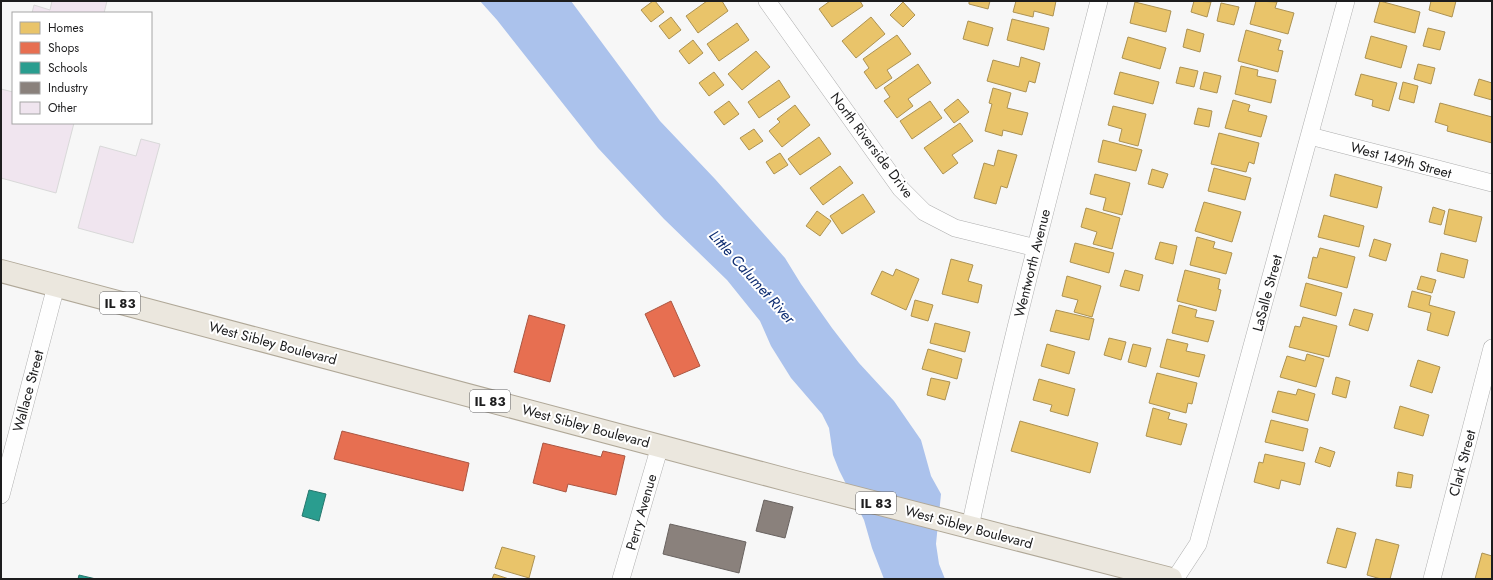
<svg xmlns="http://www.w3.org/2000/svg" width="1493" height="580" font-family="Jost,sans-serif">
  <rect width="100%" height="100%" fill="#f7f7f7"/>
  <!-- water -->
  <path fill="#abc2ec" d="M480 1H571L660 121 715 179 785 258 801 284 832 328 859 363 894 401 921 440 931 476 941 494 936 544 939 564 945 579H884L872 548 864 520 839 470 833 455 829 428 822 414 791 378 771 346 760 321 727 280 664 219 598 148 497 20Z"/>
  <!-- homes -->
  <path fill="#e9c46a" stroke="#ac9253" d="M653 1H655L664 12 651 22 641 10Z
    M707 1H722L728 11 698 33 686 16Z
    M830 1H860L863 6 832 27 819 9Z
    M969 1H990L988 9 969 4Z
    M1016 1H1056L1053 16 1034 11 1033 17 1013 12Z
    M1194 1 1211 2 1207 17 1191 12Z
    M1256 1 1277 2 1275 8 1294 13 1288 34 1250 24Z
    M1380 1 1420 12 1415 33 1374 22Z
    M1431 1H1456L1452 17 1429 10Z
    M903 2 915 15 903 27 890 15Z
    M1135 2 1171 11 1166 32 1130 23Z
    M1221 3 1239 7 1234 25 1217 21Z
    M671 17 681 30 669 39 659 26Z
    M871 17 885 34 856 58 842 41Z
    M1012 19 1049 28 1044 50 1007 40Z
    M968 21 993 28 988 46 963 39Z
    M737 23 749 40 719 61 707 44Z
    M1428 28 1445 32 1440 50 1423 46Z
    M1187 29 1204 34 1200 52 1183 47Z
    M1246 30 1281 40 1278 50 1283 51 1278 72 1238 61Z
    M897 35 911 54 887 70 892 78 876 89 864 72 869 68 863 59Z
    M1371 36 1407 46 1401 68 1365 58Z
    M1128 37 1166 48 1160 69 1122 58Z
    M693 40 703 53 689 64 679 51Z
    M756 51 770 67 742 90 728 74Z
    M1021 57 1040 63 1035 83 1029 81 1026 92 987 81 993 60 1019 67Z
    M918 64 931 83 908 99 913 106 897 118 884 101 890 97 884 88Z
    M1418 64 1435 68 1431 84 1414 79Z
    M1241 66 1258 70 1257 76 1276 80 1271 103 1235 94Z
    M1180 67 1198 71 1194 87 1176 83Z
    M714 72 724 85 709 96 699 83Z
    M1120 72 1159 82 1153 104 1114 94Z
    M1204 72 1221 76 1217 93 1200 89Z
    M1361 74 1397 83 1389 111 1372 106 1373 100 1355 95Z
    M1479 79 1492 83V100L1474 95Z
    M779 80 790 97 759 118 748 102Z
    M1403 82 1418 86 1414 103 1399 99Z
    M993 88 1011 93 1007 108 1028 113 1022 135 1003 130 1002 136 985 131 992 104 989 103Z
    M958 99 969 112 954 123 944 110Z
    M1233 100 1250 105 1248 111 1267 116 1261 137 1225 128Z
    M729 101 739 114 724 125 714 112Z
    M930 101 942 118 912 139 900 121Z
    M1440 103 1492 117V143L1447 131 1448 126 1435 122Z
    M795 105 810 125 782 147 769 131 780 122 777 119Z
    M1113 106 1146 114 1138 146 1119 141 1122 129 1108 125Z
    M1198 108 1212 111 1209 127 1194 124Z
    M960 123 973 141 952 155 958 163 943 174 924 148Z
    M754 129 763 141 749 150 740 138Z
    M1219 133 1259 143 1254 164 1249 162 1246 172 1211 164Z
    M819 137 831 154 800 175 788 159Z
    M1103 140 1142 150 1136 171 1098 162Z
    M998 150 1017 155 1007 188 1001 186 996 204 974 198 984 163 994 166Z
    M780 153 788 165 774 174 766 162Z
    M840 166 853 183 823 205 810 188Z
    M1214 168 1251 178 1245 200 1208 191Z
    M1152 169 1168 174 1163 188 1148 184Z
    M1095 174 1130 183 1122 215 1103 210 1106 198 1090 194Z
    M1335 174 1382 187 1377 208 1330 196Z
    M863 194 875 212 842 234 830 216Z
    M1204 202 1241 212 1232 242 1195 231Z
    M1433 207 1445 211 1441 225 1429 222Z
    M1086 208 1120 218 1112 249 1093 244 1097 232 1081 227Z
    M1449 209 1482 217 1476 242 1444 234Z
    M817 211 831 221 820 236 806 226Z
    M1324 215 1364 226 1359 247 1318 237Z
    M1197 237 1215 242 1213 248 1232 253 1226 274 1190 265Z
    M1374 239 1391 244 1386 261 1369 256Z
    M1160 242 1177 246 1173 264 1155 259Z
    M1075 243 1114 253 1109 273 1070 262Z
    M1320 248 1355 257 1347 288 1308 278 1313 257 1317 258Z
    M1441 253 1468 260 1464 278 1437 271Z
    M951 259 973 265 968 281 982 285 978 303 942 294Z
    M896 269 919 279 906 310 871 294 882 271 893 276Z
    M1125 270 1143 275 1139 291 1120 286Z
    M1185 270 1220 279 1218 289 1221 290 1216 311 1177 301Z
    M1067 276 1101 286 1092 317 1074 312 1078 300 1062 296Z
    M1421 276 1436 280 1432 293 1417 289Z
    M1306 283 1342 293 1336 316 1300 306Z
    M1412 291 1431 296 1429 305 1455 312 1448 336 1427 330 1431 313 1408 307Z
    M915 300 933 305 928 321 911 316Z
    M1179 305 1197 310 1195 317 1214 321 1208 342 1172 333Z
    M1354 309 1373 314 1368 331 1349 325Z
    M1056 310 1094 319 1089 340 1050 331Z
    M1303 317 1337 326 1329 357 1289 347 1295 326 1300 327Z
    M935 323 970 332 965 352 930 343Z
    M1109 338 1126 342 1121 360 1104 355Z
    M1167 339 1188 344 1186 351 1205 355 1199 377 1160 367Z
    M1047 344 1075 352 1069 374 1041 366Z
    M1133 344 1151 348 1146 367 1128 362Z
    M928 349 962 359 957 379 922 369Z
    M1307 354 1324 359 1316 387 1280 377 1287 356 1305 361Z
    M1418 360 1440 367 1432 393 1410 386Z
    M1157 373 1197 383 1192 404 1188 403 1186 413 1149 403Z
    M1336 377 1350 381 1346 398 1332 394Z
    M931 378 950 382 945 400 927 395Z
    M1039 379 1075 389 1068 416 1050 411 1052 405 1033 400Z
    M1298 389 1315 394 1308 421 1272 412 1278 391 1296 395Z
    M1400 406 1429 415 1423 436 1394 428Z
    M1153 408 1170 413 1168 419 1187 424 1181 445 1146 436Z
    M1271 420 1308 429 1303 451 1265 442Z
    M1020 421 1098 443 1090 473 1011 451Z
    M1320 447 1335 452 1330 467 1315 462Z
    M1265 454 1305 463 1300 485 1281 480 1279 489 1254 482 1259 462 1263 463Z
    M1398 472 1413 475 1411 488 1396 486Z
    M1337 528 1356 533 1346 568 1327 563Z
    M1376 539 1399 545 1390 579H1381L1367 575Z
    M502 547 535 556 529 578 495 568Z
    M1482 553 1492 556V579H1475Z
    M494 574 509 579H492Z"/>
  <!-- shops -->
  <path fill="#e76f51" stroke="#aa5642" d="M671 301 700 366 674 377 645 314Z
    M529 315 565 325 550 382 514 372Z
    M342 431 469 463 463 491 334 459Z
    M543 443 601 457 603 451 625 456 616 495 568 484 566 492 533 483Z"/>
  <!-- schools -->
  <path fill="#2a9d8f" stroke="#26776d" d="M309 490 326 494 319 521 302 516Z
    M79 575 96 579H78Z"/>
  <!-- industry -->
  <path fill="#8a817c" stroke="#696360" d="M764 500 793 507 785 538 756 531Z
    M670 524 746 542 739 573 663 554Z"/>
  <!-- building -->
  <path fill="#f0e5ef" stroke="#d9d9d9" d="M52 1H107L104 13H32L34 5 50 10Z
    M1 89 13 92V123H74L56 193 1 178Z
    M141 139 160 144 133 243 78 228 100 146 136 156Z"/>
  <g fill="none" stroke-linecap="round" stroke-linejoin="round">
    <!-- minor casing -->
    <g stroke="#aeaeae" stroke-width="18">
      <path id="minor" d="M767 1 901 189 924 212 955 228 1036 248
        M1310 136 1492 183
        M1 495 56 286
        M970 527C1008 350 1054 176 1099 1
        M621 579 660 446
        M1175 579 1198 544 1346 1
        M1432 579 1492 348"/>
    </g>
    <!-- primary casing -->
    <g stroke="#b0a898" stroke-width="24">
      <path id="primary" d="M1 271 795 482 1171 579"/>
    </g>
    <!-- minor -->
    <use href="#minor" stroke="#fefefe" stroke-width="17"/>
    <!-- primary -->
    <use href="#primary" stroke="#ebe7de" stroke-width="22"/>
  </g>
  <g text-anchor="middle" stroke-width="4" stroke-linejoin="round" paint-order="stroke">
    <!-- shield labels -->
    <g fill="#fff" stroke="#616162" stroke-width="1">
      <rect x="100" y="292" width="40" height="22" rx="3"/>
      <rect x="470" y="390" width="40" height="22" rx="3"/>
      <rect x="856" y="492" width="40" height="22" rx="3"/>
    </g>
    <g font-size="13" font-weight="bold" fill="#1d1d1e">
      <text x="120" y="308">IL 83</text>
      <text x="490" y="406">IL 83</text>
      <text x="876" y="508">IL 83</text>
    </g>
    <!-- street labels -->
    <g font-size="14" fill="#1d1d1e" stroke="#fff">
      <text transform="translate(872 145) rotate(53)" y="5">North Riverside Drive</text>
      <text transform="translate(1401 160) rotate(15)" y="5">West 149th Street</text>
      <text transform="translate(1032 263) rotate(-76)" y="5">Wentworth Avenue</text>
      <text transform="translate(1267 293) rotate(-75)" y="5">LaSalle Street</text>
      <text transform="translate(273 343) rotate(15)" y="5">West Sibley Boulevard</text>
      <text transform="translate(28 391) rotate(-75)" y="5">Wallace Street</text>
      <text transform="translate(586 426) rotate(15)" y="5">West Sibley Boulevard</text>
      <text transform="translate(1462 463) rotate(-75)" y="5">Clark Street</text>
      <text transform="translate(641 512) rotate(-74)" y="5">Perry Avenue</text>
      <text transform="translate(969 527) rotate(15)" y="5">West Sibley Boulevard</text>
    </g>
    <!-- water labels -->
    <g font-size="15" font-style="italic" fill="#0d2c71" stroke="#fff">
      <text transform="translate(752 277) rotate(48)" y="5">Little Calumet River</text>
    </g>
  </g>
  <!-- border -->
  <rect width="1493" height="580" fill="none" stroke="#1d1d1e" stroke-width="4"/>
  <!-- legend -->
  <rect x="12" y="12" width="140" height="112" fill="#ffffff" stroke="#a5a5a5"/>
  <rect x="20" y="22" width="20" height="12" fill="#e9c46a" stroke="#a5a5a5"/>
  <text x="48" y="32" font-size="12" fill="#1d1d1e">Homes</text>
  <rect x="20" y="42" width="20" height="12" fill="#e76f51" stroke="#a5a5a5"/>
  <text x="48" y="52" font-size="12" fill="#1d1d1e">Shops</text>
  <rect x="20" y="62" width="20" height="12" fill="#2a9d8f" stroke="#a5a5a5"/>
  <text x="48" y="72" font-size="12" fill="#1d1d1e">Schools</text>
  <rect x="20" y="82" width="20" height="12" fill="#8a817c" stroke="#a5a5a5"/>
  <text x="48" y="92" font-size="12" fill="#1d1d1e">Industry</text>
  <rect x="20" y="102" width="20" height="12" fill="#f0e5ef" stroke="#a5a5a5"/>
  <text x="48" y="112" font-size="12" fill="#1d1d1e">Other</text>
</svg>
